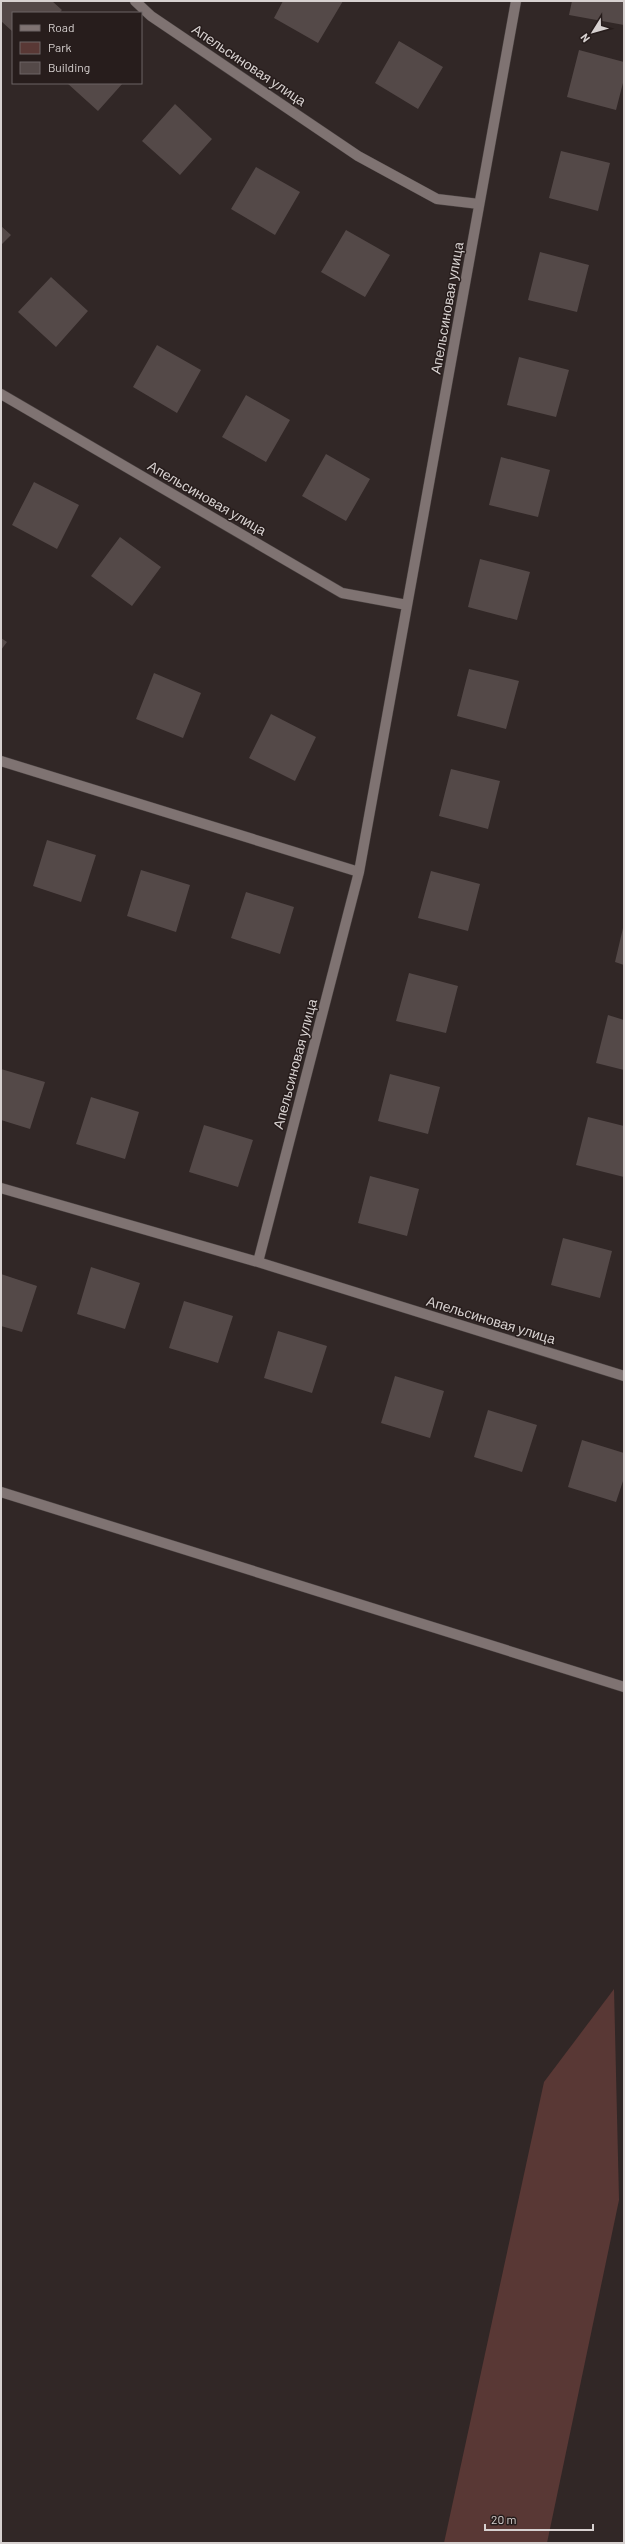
<svg xmlns="http://www.w3.org/2000/svg" width="625" height="2544" font-family="Barlow,sans-serif">
  <rect width="100%" height="100%" fill="#312726"/>
  <!-- green -->
  <path fill="#593835" d="M614 1989 619 2200 547 2543H444L544 2082Z"/>
  <!-- building -->
  <path fill="#544948" d="M1 1H52L62 10 59 13H13V32L1 21Z
    M283 1H343L318 43 274 18Z
    M572 1H624V25L569 15Z
    M399 41 443 67 418 109 375 83Z
    M579 50 624 62V79L616 110 567 97Z
    M67 83H123L98 111Z
    M175 104 212 139 180 175 142 141Z
    M561 151 610 163 598 211 549 198Z
    M256 167 300 192 275 235 231 209Z
    M1 226 11 235 1 245Z
    M346 230 390 255 365 297 321 272Z
    M540 252 589 265 577 312 528 300Z
    M51 277 88 311 56 347 18 312Z
    M157 345 201 370 177 413 133 387Z
    M519 357 569 370 556 417 507 405Z
    M246 395 290 420 266 462 222 437Z
    M326 454 370 479 346 521 302 496Z
    M501 457 550 470 538 517 489 505Z
    M34 482 79 505 57 549 12 525Z
    M120 537 161 567 132 606 91 576Z
    M480 559 530 572 517 620 468 607Z
    M1 638 7 642 1 650Z
    M469 669 519 681 506 729 457 716Z
    M154 673 201 693 183 738 136 719Z
    M271 714 316 737 295 781 249 758Z
    M451 769 500 781 488 829 439 816Z
    M47 840 96 855 81 902 33 886Z
    M141 870 190 885 176 932 127 916Z
    M431 871 480 884 468 931 418 918Z
    M246 892 294 907 280 954 231 938Z
    M623 928H624V965L615 962Z
    M409 973 458 986 446 1033 396 1021Z
    M608 1015 624 1020V1070L596 1063Z
    M1 1069 45 1082 30 1129 1 1120Z
    M390 1074 440 1087 428 1134 378 1121Z
    M91 1097 139 1112 125 1159 76 1144Z
    M588 1117 624 1126V1177L576 1165Z
    M204 1125 253 1140 238 1187 189 1172Z
    M370 1176 419 1189 407 1236 358 1223Z
    M563 1238 612 1251 600 1298 551 1285Z
    M91 1267 140 1283 125 1329 77 1314Z
    M1 1274 37 1286 22 1332 1 1326Z
    M184 1301 233 1316 218 1363 169 1348Z
    M278 1331 327 1346 312 1393 264 1378Z
    M395 1376 444 1391 430 1438 381 1423Z
    M488 1410 537 1425 522 1472 474 1457Z
    M582 1440 624 1453V1478L616 1502 568 1487Z"/>
  <g fill="none" stroke-linecap="round" stroke-linejoin="round">
    <!-- minor casing -->
    <g stroke="#4a4241" stroke-width="11">
      <path id="minor" d="M135 1 151 16 358 156 437 199 479 204
        M1 394 342 593 407 605
        M1 761 359 872
        M1 1188 258 1262 624 1376
        M258 1262 359 872 516 1
        M1 1492 624 1687"/>
    </g>
    <!-- minor -->
    <use href="#minor" stroke="#7f7372" stroke-width="10"/>
  </g>
  <g text-anchor="middle" stroke-width="3" stroke-linejoin="round" paint-order="stroke">
    <!-- street labels -->
    <g font-size="14" fill="#d7d1d0" stroke="#271d1c">
      <text transform="translate(249 65) rotate(34)" y="5">Апельсиновая улица</text>
      <text transform="translate(447 308) rotate(-80)" y="5">Апельсиновая улица</text>
      <text transform="translate(207 498) rotate(30)" y="5">Апельсиновая улица</text>
      <text transform="translate(295 1064) rotate(-75)" y="5">Апельсиновая улица</text>
      <text transform="translate(491 1320) rotate(17)" y="5">Апельсиновая улица</text>
    </g>
  </g>
  <!-- border -->
  <rect width="625" height="2544" fill="none" stroke="#d7d1d0" stroke-width="4"/>
  <!-- legend -->
  <rect x="12" y="12" width="130" height="72" fill="#271d1c" stroke="#6d6564"/>
  <rect x="20" y="25" width="20" height="6" fill="#7f7372" stroke="#6d6564"/>
  <text x="48" y="32" font-size="12" fill="#d7d1d0">Road</text>
  <rect x="20" y="42" width="20" height="12" fill="#593835" stroke="#6d6564"/>
  <text x="48" y="52" font-size="12" fill="#d7d1d0">Park</text>
  <rect x="20" y="62" width="20" height="12" fill="#544948" stroke="#6d6564"/>
  <text x="48" y="72" font-size="12" fill="#d7d1d0">Building</text>
  <!-- north arrow -->
  <g transform="translate(593 32) rotate(233)" stroke="#271d1c" stroke-width="3" paint-order="stroke">
  <path d="M0-3L7 15L0 10L-7 15Z" fill="#d7d1d0"/>
  <text y="-6" font-size="11" font-weight="bold" text-anchor="middle" fill="#d7d1d0">N</text>
  </g>
  <!-- scale -->
  <path d="M485 2524v6h108v-6" fill="none" stroke="#d7d1d0" stroke-width="2"/>
  <text x="491" y="2524" font-size="12" fill="#d7d1d0" stroke="#271d1c" stroke-width="3" paint-order="stroke">20 m</text>
</svg>
